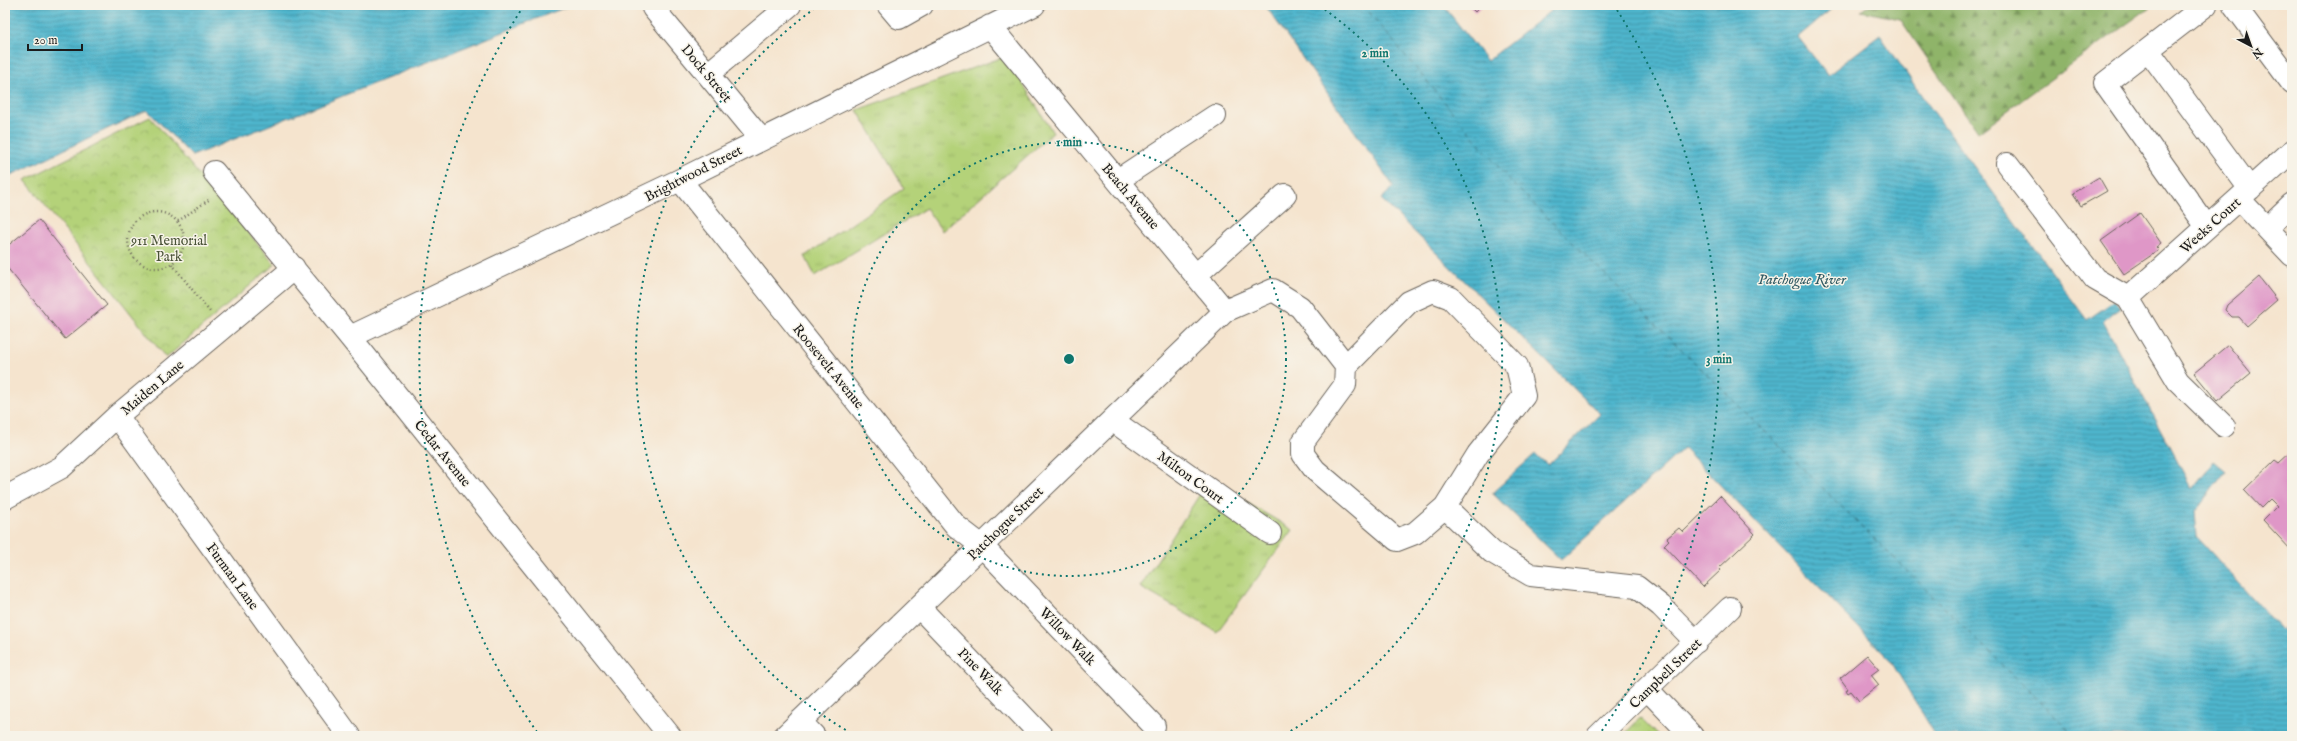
<svg xmlns="http://www.w3.org/2000/svg" width="2297" height="741" font-family="'IM FELL English',serif">
  <defs>
    <pattern id="grass-tufts" width="24" height="20" patternUnits="userSpaceOnUse"><rect width="24" height="20" fill="#b4d279"/><path d="M3 7l-1-3M5 7V3M7 7l1-3M15 17l-1-3M17 17v-4M19 17l1-3" fill="none" stroke="#9ab468"/></pattern>
    <pattern id="forest-firs" width="22" height="20" patternUnits="userSpaceOnUse"><rect width="22" height="20" fill="#8fb469"/><path d="M5 1l3.5 6h-7zM16 11l3.5 6h-7z" fill="#749256"/></pattern>
    <pattern id="park-crowns" width="20" height="18" patternUnits="userSpaceOnUse"><rect width="20" height="18" fill="#b4d279"/><path d="M2 6a3 3 0 1 1 6 0M12 15a3 3 0 1 1 6 0" fill="none" stroke="#9ab468"/></pattern>
    <pattern id="water-rules" width="6" height="5" patternUnits="userSpaceOnUse"><rect width="6" height="5" fill="#4fb6cd"/><path d="M0 2.5h6" fill="none" stroke="#4193a6"/></pattern>
  </defs>
  <rect width="100%" height="100%" fill="#f7f3e8"/>
  <filter id="ink" filterUnits="userSpaceOnUse"><feTurbulence type="fractalNoise" baseFrequency=".025" numOctaves="2"/><feDisplacementMap in="SourceGraphic" scale="8" xChannelSelector="R" yChannelSelector="G"/><feConvolveMatrix kernelMatrix="1 2 1 2 8 2 1 2 1" color-interpolation-filters="sRGB"/></filter>
  <filter id="wash" filterUnits="userSpaceOnUse"><feTurbulence type="fractalNoise" baseFrequency=".012" numOctaves="4" result="noise"/><feDisplacementMap in="SourceGraphic" scale="16" xChannelSelector="R" yChannelSelector="G"/><feGaussianBlur stdDeviation="0.9" result="paint"/><feColorMatrix in="noise" values="0 0 0 0 0 0 0 0 0 0 0 0 0 0 0 0 0 1.4 0 .05"/><feComposite in="paint" operator="in"/></filter>
  <g filter="url(#wash)">
    <rect width="100%" height="100%" fill="#f5e4ce"/>
    <!-- grass -->
    <path fill="url(#grass-tufts)" stroke="#68774a" d="M1006 56 1053 133 942 231 926 208 815 276 805 256 904 188 857 110Z
      M1209 480 1293 530 1217 632 1140 587Z
      M1640 718 1658 736H1623Z"/>
    <!-- forest -->
    <path fill="url(#forest-firs)" stroke="#566842" d="M1869 5H2153L1978 132 1900 19 1861 11Z"/>
    <!-- park -->
    <path fill="url(#park-crowns)" stroke="#68774a" d="M150 117 275 264 166 358 25 180Z"/>
    <!-- water -->
    <path fill="url(#water-rules)" stroke="#366974" d="M5 5H571L192 156 147 110 5 178Z
      M1265 5H1443L1487 61 1558 5H1836L1798 37 1828 75 1880 35 1922 96 2087 320 2114 301 2120 308 2103 321 2192 489 2214 461 2226 471 2195 511 2197 537 2282 630 2292 621V736H1936L1890 660 1684 448 1561 560 1492 493 1535 454 1548 465 1600 414 1381 199 1394 187Z"/>
    <g fill="none" stroke-linecap="round" stroke-linejoin="round">
      <!-- ferry -->
      <path stroke="#305a63" stroke-width="1" stroke-dasharray="5 4" stroke-linecap="butt" d="M1363 5 1513 184 2075 736"/>
    </g>
    <g id="blocks">
      <!-- building -->
      <path fill="#df97c7" d="M1468 5H1482L1475 12Z
        M2099 177 2107 191 2081 206 2073 193Z
        M2140 213 2161 243 2156 247 2159 250 2124 274 2101 241Z
        M39 220 107 305 65 339 5 265V248Z
        M2259 277 2277 300 2247 326 2239 317H2232L2225 310 2227 305Z
        M2228 345 2251 373 2217 401 2194 373Z
        M2292 451V551L2263 520 2277 506 2270 499 2261 508 2244 490 2275 460 2279 463Z
        M1720 496 1755 534 1719 568 1721 570 1703 587 1664 545 1669 540 1667 538 1679 528 1683 532Z
        M1867 655 1879 669 1871 675 1879 685 1859 701 1851 691 1848 693 1846 690 1848 689 1840 678Z"/>
    </g>
  </g>
  <g filter="url(#ink)">
    <use href="#blocks" fill-opacity="0" stroke="#68625a" stroke-width="1"/>
    <g fill="none" stroke-linecap="round" stroke-linejoin="round">
      <!-- minor casing -->
      <g stroke="#68625a" stroke-width="24">
        <path id="minor" d="M888 5 899 18 922 5
          M2206 5 2105 83 2207 227
          M2234 5 2292 83
          M653 8 761 139
          M990 26 1225 311
          M2148 50 2250 189
          M708 74 790 5
          M2007 164 2095 279 2128 298 2178 381 2224 426
          M214 172 350 337 670 736
          M680 180 956 526 982 546 1154 726
          M1118 180 1215 116
          M2239 199 2292 255
          M2267 228 2292 204
          M1196 275 1285 195
          M2128 298 2292 151
          M350 337 680 180 1034 5
          M1346 366 1409 302 1433 291 1451 298 1517 366 1524 396 1478 454 1445 507
          M117 416 349 736
          M1112 420 1270 533
          M5 498 62 467 117 416 294 268
          M919 607 1042 736
          M1648 690 1692 736
          M800 721 814 736
          M785 736 1225 311 1273 290 1300 307 1346 366 1345 385 1303 442V454L1315 470 1397 540 1415 533 1445 507 1492 552 1531 575 1637 587 1661 606 1696 642
          M1598 736 1730 608"/>
      </g>
      <!-- path -->
      <path stroke="#68625a" stroke-width="2.5" stroke-dasharray="1 3" stroke-linecap="butt" d="M128 240a28 28 0 1 1 56 0a28 28 0 1 1-56 0Z
        M178 221 210 199
        M172 264 210 312"/>
      <!-- minor -->
      <use href="#minor" stroke="#fff" stroke-width="22"/>
    </g>
  </g>
  <!-- distance rings -->
  <g fill="none" stroke="#0f766e" stroke-width="2" stroke-dasharray="2 4">
    <circle cx="1069" cy="359" r="217"/>
    <path d="M856 736A433 433 0 0 1 818 6M1320 6A433 433 0 0 1 1282 736"/>
    <path d="M537 732A650 650 0 0 1 521 10M1617 10A650 650 0 0 1 1601 732"/>
  </g>
  <g text-anchor="middle" stroke-width="3" stroke-linejoin="round" paint-order="stroke">
    <!-- street labels -->
    <g font-size="14" fill="#1c1c1c" stroke="#f7f3e8">
      <text transform="translate(707 73) rotate(50)" y="5">Dock Street</text>
      <text transform="translate(693 173) rotate(-27)" y="5">Brightwood Street</text>
      <text transform="translate(1131 196) rotate(50)" y="5">Beach Avenue</text>
      <text transform="translate(2210 225) rotate(-42)" y="5">Weeks Court</text>
      <text transform="translate(829 366) rotate(51)" y="5">Roosevelt Avenue</text>
      <text transform="translate(152 387) rotate(-40)" y="5">Maiden Lane</text>
      <text transform="translate(443 453) rotate(51)" y="5">Cedar Avenue</text>
      <text transform="translate(1191 477) rotate(36)" y="5">Milton Court</text>
      <text transform="translate(1005 523) rotate(-44)" y="5">Patchogue Street</text>
      <text transform="translate(233 576) rotate(54)" y="5">Furman Lane</text>
      <text transform="translate(1068 636) rotate(46)" y="5">Willow Walk</text>
      <text transform="translate(981 671) rotate(46)" y="5">Pine Walk</text>
      <text transform="translate(1665 673) rotate(-44)" y="5">Campbell Street</text>
    </g>
    <!-- park labels -->
    <g font-size="14" fill="#4a5338" stroke="#f7f3e8">
      <text x="169" y="245">911 Memorial<tspan x="169" dy="16">Park</tspan></text>
    </g>
    <!-- water labels -->
    <g font-size="15" font-style="italic" fill="#305a63" stroke="#f7f3e8">
      <text x="1802" y="284">Patchogue River</text>
    </g>
  </g>
  <circle cx="1069" cy="359" r="6" fill="#0f766e" stroke="#f7f3e8" stroke-width="2"/>
  <g font-size="12" text-anchor="middle" font-weight="bold" fill="#0f766e" stroke="#f7f3e8" stroke-width="3" stroke-linejoin="round" paint-order="stroke">
    <text x="1375" y="57">2 min</text>
    <text x="1069" y="146">1 min</text>
    <text x="1719" y="363">3 min</text>
  </g>
  <!-- margin -->
  <rect width="2297" height="741" fill="none" stroke="#f7f3e8" stroke-width="20"/>
  <!-- north arrow -->
  <g transform="translate(2251 46) rotate(139)" stroke="#f7f3e8" stroke-width="3" paint-order="stroke">
  <path d="M0-3L7 15L0 10L-7 15Z" fill="#1c1c1c"/>
  <text y="-6" font-size="11" font-weight="bold" text-anchor="middle" fill="#1c1c1c">N</text>
  </g>
  <!-- scale -->
  <path d="M28 44v6h54v-6" fill="none" stroke="#1c1c1c" stroke-width="2"/>
  <text x="34" y="44" font-size="12" fill="#1c1c1c" stroke="#f7f3e8" stroke-width="3" paint-order="stroke">20 m</text>
</svg>
